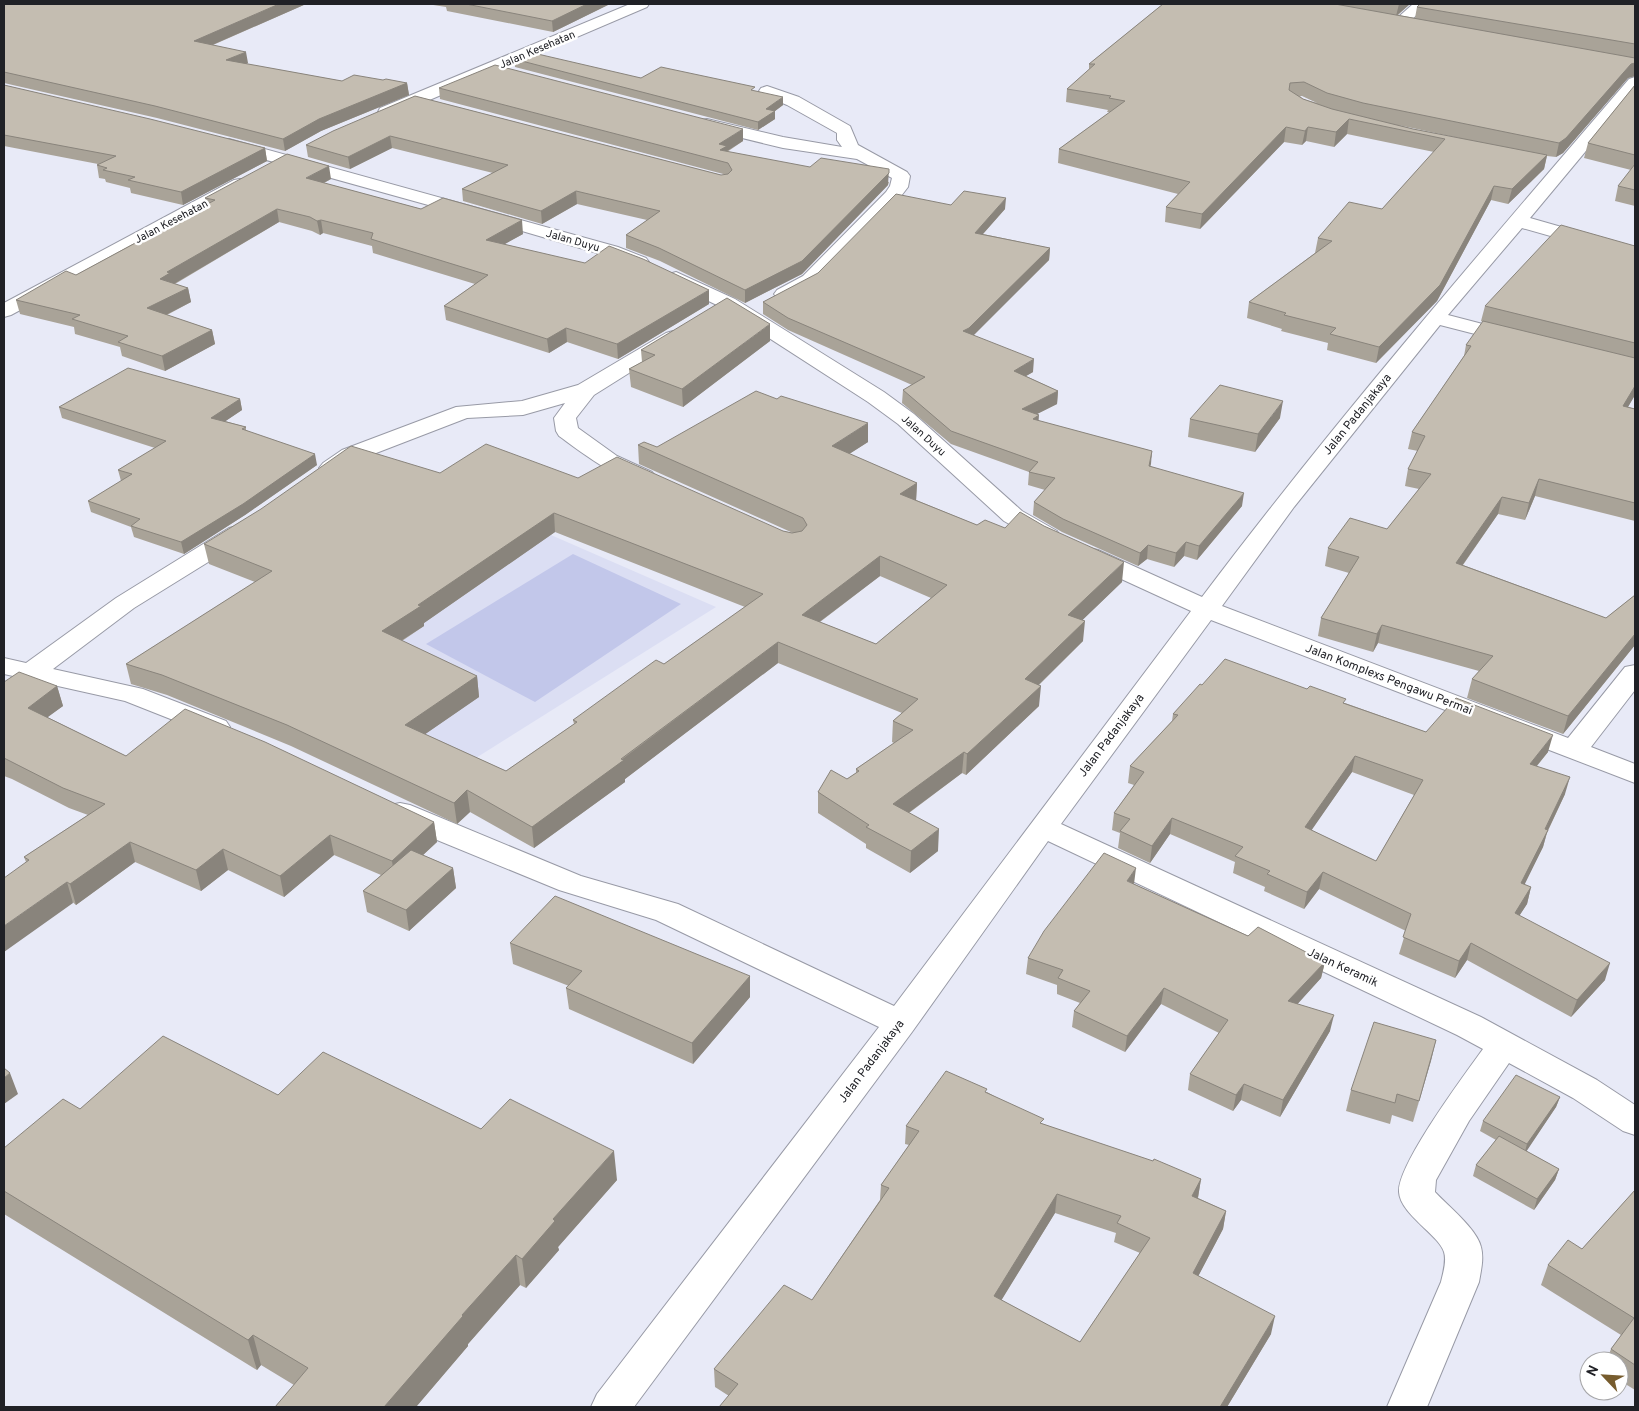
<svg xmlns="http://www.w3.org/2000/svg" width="1639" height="1411" font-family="Overpass,sans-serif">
  <rect width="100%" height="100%" fill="#e8eaf7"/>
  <!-- built -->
  <path fill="#dbdef3" d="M498 512 716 607 460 768 266 669Z"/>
  <!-- green -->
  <path fill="#c2c7ea" d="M573 554 681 604 535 702 426 644Z"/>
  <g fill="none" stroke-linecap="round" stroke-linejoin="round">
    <!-- minor casing -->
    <g stroke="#989aa6" stroke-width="2">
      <path id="minor" d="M630 4H649L647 7 392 116H380L378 112 380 108Z
        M1413 4H1428L1405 26H1395L1392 23 1395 20Z
        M1635 77V92L1530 218 1635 248V260L1522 228 1448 315 1521 334 1524 338 1521 342 1514 344 1440 325 1294 507 1222 606 1568 738 1625 667 1635 665V690L1591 747 1635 764V783L1211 620 1061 824 1481 1017 1597 1080 1635 1105V1135L1623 1131 1573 1098 1509 1063 1469 1121 1436 1180 1435 1192C1448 1206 1477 1229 1481 1247 1484 1259 1481 1270 1479 1282L1427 1407H1387L1441 1282C1443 1273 1447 1261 1444 1252 1439 1235 1400 1214 1399 1192 1397 1165 1465 1074 1483 1049L1457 1035 1048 841 912 1032 634 1407H591L597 1394 879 1027 656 920 559 890 420 833 390 819 385 812 390 805 400 803 410 805 581 876 678 904 894 1006 1191 611 1080 560 1077 555 1080 550 1089 548 1098 550 1202 597C1337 418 1483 249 1629 79Z
        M767 86 799 97 850 126 858 145 907 172 910 176 908 187 898 200 817 284 791 298 784 300 777 298 774 294 777 290 803 276 886 192 890 186 892 178 857 159 783 148 701 128 699 124 701 120 707 119 783 137 842 147 837 140V133L787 105 761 94 759 91 761 88Z
        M229 139 618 247 646 258 649 262 646 266 639 268 632 266 604 255 522 231 223 148 220 144 223 140Z
        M240 179 246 180 249 184 246 188 11 315 4 317V303L234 180Z
        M676 272 735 299 884 392 914 414 1022 511 1057 531 1060 536 1057 541 1048 543 1039 541 1004 521 898 424 868 402 721 307 669 282 666 278 669 274Z
        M673 331 680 333 683 337 680 341 594 395 576 418 578 428 617 456 652 472 656 477 652 482C626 488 580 451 559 436L556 431 554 418 565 403 523 415 467 418 358 460 339 473 331 475 323 473 319 468 323 463 342 450 456 407 522 401 578 385 666 333Z
        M238 526 247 528 250 533 247 538 134 608 53 669 143 689 226 721 230 727 226 733 216 736 206 733 125 701 4 674V658L26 663 116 598 229 528Z"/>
    </g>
    <!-- minor -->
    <use href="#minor" fill="#fff" fill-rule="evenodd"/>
  </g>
  <!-- wall -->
  <path fill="#a9a398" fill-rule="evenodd" d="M4 4H306L213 45 248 63 246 64 342 81 383 80 407 83 409 95 321 131 285 151 157 118 4 83Z
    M427 4H610L553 32 447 11 446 7Z
    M1163 4H1410L1398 15 1415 18 1417 7 1635 4V76L1628 78 1563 153 1556 157 1547 156 1544 169 1508 204 1491 200 1437 301 1376 363 1327 350 1328 343 1281 331 1282 329 1247 318 1249 302 1315 253 1318 238 1382 209 1434 152 1347 134 1334 147 1306 141 1302 145 1284 142 1200 229 1165 222 1166 207 1178 194 1058 163 1059 149 1110 112H1107L1108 110 1066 102 1067 89 1089 70V64ZM1300 96H1302L1317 103 1303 99ZM1398 125 1459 138 1413 129Z
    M514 59 641 78 755 91 783 105 775 111V119L758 130 515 67Z
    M4 85 265 148 267 161 183 205 131 193 130 188 106 182 105 179 99 178 97 165 98 164 4 146Z
    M1635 85V206L1615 201 1618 186 1631 170 1584 158 1588 143Z
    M439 88 743 141 727 152 889 182 888 185 802 274 745 303 660 261 626 248V235L647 220 577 204 542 224 463 201 462 189 493 173 392 148 350 169 308 157 306 145 415 96 721 175H727L440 99Z
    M331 179 324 183 421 209 523 234 504 244 709 304 618 359 567 342 549 353 446 320 444 306 475 284 373 253 372 246 323 233 320 235 312 231 279 222 175 284 188 288 191 302 167 315 212 330 215 344 165 371 122 356 120 347 75 334 74 327 20 314 16 300 76 275 206 204 205 198Z
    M951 205 1005 209 983 234 1050 248 1049 260 973 335 1033 372 1026 376 1058 391 1057 404 1037 414 1038 421 1152 451 1150 466 1242 506 1197 560 1184 556 1174 567 1147 559 1138 566 1062 532 1033 515 1034 502 1045 490 1028 485 1029 472 951 444 902 403 903 390 912 385 788 330 763 314V302Z
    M1635 246V395L1628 407 1635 409V521L1535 496 1525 520 1498 514 1463 565 1606 618 1635 595V645L1563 734 1467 698 1472 679 1479 671 1378 643 1373 652 1318 636 1321 618 1349 573 1325 566 1328 548 1387 529 1419 489 1405 486 1408 469 1418 451 1408 449 1412 432 1464 356 1466 345 1483 322 1481 321 1485 306Z
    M770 341 683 407 631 387 629 369 642 362 641 350Z
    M240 399 242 410 225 421 246 427V430L317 465 245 515 184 554 134 537 131 527 91 512 88 501 121 481 118 470 155 448 62 418 59 407Z
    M1280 418 1255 452 1188 437 1190 419Z
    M868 442 849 454 917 483 916 500 977 525 1122 582 1082 620 1083 641 1039 685V706L966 775 962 773 909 813 938 851 910 873 866 848V844L818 813V792L847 779 856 773V769L894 743 892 742 893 721 902 713 778 663 625 779V782L534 848 470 812 457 824 291 746 167 695 131 684 126 664 255 582 209 564 204 544 440 473 578 478 783 531 793 533 639 464 638 445 657 447ZM555 532 745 607 664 664 573 720 574 724 506 771 425 734 479 697 477 676 402 641 424 626V623ZM880 576 931 598 876 644 820 622Z
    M4 682 57 686 63 706 47 717 126 756 434 822 437 842 423 855 453 868 456 888 409 931 367 912 363 891 381 875 334 855 284 897 228 870 201 891 135 862 76 905 26 862 24 857 88 815 69 808 12 779 4 776Z
    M1202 685 1345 703 1426 732 1548 752 1537 766 1565 794 1547 833 1543 847 1524 884 1531 887 1527 904 1519 916 1605 980 1571 1017 1467 960 1455 978 1399 954 1406 931 1319 889 1304 909 1264 891 1265 887 1233 873 1235 862 1170 834 1150 863 1118 848 1120 833 1112 830 1114 813 1134 785 1128 783 1130 766 1172 721 1173 714ZM1352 772 1414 795 1376 861 1311 830Z
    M1134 884 1248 936 1325 962 1321 978 1297 1004 1330 1031 1280 1117 1241 1100 1233 1111 1188 1090 1190 1074 1219 1033 1161 1004 1125 1052 1072 1027 1074 1011 1080 1003 1057 994V985L1026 974 1028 958Z
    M510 943 750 976V997L693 1064 569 1009 566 988 569 986 513 964Z
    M1436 1040 1413 1122 1392 1115 1390 1124 1346 1111 1351 1090Z
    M987 1092 1043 1124 1201 1179 1198 1198 1226 1211 1223 1229 1198 1276 1271 1334 1227 1407H719L729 1396 715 1387 714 1369 812 1300 880 1200 881 1185 909 1145 905 1144 906 1126ZM1055 1213 1116 1233 1114 1242 1140 1253 1080 1342 1001 1300Z
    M278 1095 481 1129 617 1180 558 1247 559 1250 526 1288 520 1285 468 1344V1346L416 1407H275L294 1385 261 1365 257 1370 4 1214V1148L80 1109Z
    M1560 1097 1556 1107 1526 1151 1559 1169 1555 1180 1534 1210 1473 1176 1476 1165 1496 1140 1480 1131 1483 1121Z
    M1635 1190V1390L1619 1380V1361H1606L1611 1349 1621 1335 1541 1285 1548 1265 1582 1249Z"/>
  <!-- shaded-wall -->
  <path fill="#89847c" d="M279 4H306L196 52 194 41Z
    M587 4H610L553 32 552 21Z
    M1399 4H1410L1396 16Z
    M246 52 248 63 229 72 226 60Z
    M1635 63V76L1628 78 1563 153 1556 157 1559 143 1631 64Z
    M407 83 409 95 321 131 285 151 283 139 319 119Z
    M783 97V105L775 111V119L758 130V122L766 109Z
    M1349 119 1347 134 1334 147 1336 132Z
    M1286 127 1284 142 1200 229 1202 214Z
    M1308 127 1306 141 1302 145 1305 131Z
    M743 129V141L727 151V158L723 161 719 144Z
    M390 136 392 148 350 169 348 157Z
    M265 148 267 161 183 205 181 192Z
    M1547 155 1544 169 1508 204 1512 189Z
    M329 166 331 179 308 191 306 178Z
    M889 169 888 185 802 274 745 303V290Z
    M1494 186 1491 200 1437 301 1376 363 1379 347Z
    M576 191 577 204 542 224 541 211Z
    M1006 198 1005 209 974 244 975 233Z
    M277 209 279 222 172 285 160 279 167 272Z
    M321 220 323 233 320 235 317 221Z
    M522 220 523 234 487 254 486 240Z
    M1050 248 1049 260 968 341 963 331Z
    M188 288 191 302 150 323 147 308Z
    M709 290V304L618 359 617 344Z
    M770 324V341L683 407 682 389Z
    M566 328 567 342 549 353 547 339Z
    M212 330 215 344 165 371 162 356Z
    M1034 359 1033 372 1014 383V371Z
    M1635 386V395L1619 422 1623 406Z
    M1058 391 1057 404 1021 422 1022 409Z
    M240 399 242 410 214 429 211 418Z
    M1283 401 1280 418 1255 452 1258 434Z
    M1039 415 1038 428 1033 419Z
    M868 423V442L832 465V446Z
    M1152 451 1151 464 1147 479 1149 466Z
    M315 454 317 465 245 515 184 554 181 542Z
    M1539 479 1535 496 1525 520 1529 503Z
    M917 483 916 502 900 494Z
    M1244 493 1242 506 1197 560 1199 546Z
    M1502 497 1498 514 1452 580 1456 563Z
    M554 513 555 532 424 623V626L385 651 382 631 418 605Z
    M1186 542 1184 556 1174 567 1176 553Z
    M1148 545 1147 559 1138 566 1140 553Z
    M880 556V576L802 635V615Z
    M1124 562 1122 582 1067 635 1068 615Z
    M1085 621 1083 641 1023 700 1025 679Z
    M1382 625 1378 643 1373 652 1377 634Z
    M1635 634V645L1563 734 1568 716Z
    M778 642V663L625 779V782L534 848 532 827Z
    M477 676 479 697 408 746 405 725Z
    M57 686 63 706 33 728 28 708Z
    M1041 686 1039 706 966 775 967 754Z
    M1553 735 1548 752 1525 780 1530 764Z
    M964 752 962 773 892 825 893 804Z
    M1355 756 1352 772 1302 844 1305 827Z
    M1570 777 1565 794 1547 832 1543 847 1517 900 1521 883 1545 829Z
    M467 790 470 812 457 824 454 803Z
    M1172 818 1170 834 1150 863 1152 846Z
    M434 822 437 842 395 881 392 861Z
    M939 829 938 851 910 873 911 851Z
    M330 835 334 855 284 897 280 876Z
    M130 842 135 862 76 905 70 884Z
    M223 849 228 870 201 891 196 870Z
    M453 868 456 888 409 931 406 910Z
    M1136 868 1134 884 1127 881Z
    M1323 872 1319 889 1304 909 1307 892Z
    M67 882 73 903 4 952V926Z
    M1531 887 1527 904 1510 930 1515 913Z
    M1471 943 1467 960 1455 978 1459 961Z
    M1325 962 1321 978 1285 1018 1288 1001Z
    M1610 963 1605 980 1571 1017 1577 1000Z
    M750 976V997L693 1064 692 1043Z
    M1164 988 1161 1004 1125 1052 1127 1036Z
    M1334 1015 1330 1031 1280 1117 1283 1100Z
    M1436 1040 1431 1061 1413 1122 1419 1101Z
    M10 1073 18 1094 4 1104V1078Z
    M1244 1084 1241 1100 1233 1111 1236 1095Z
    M1560 1097 1556 1107 1524 1155 1527 1144Z
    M614 1151 617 1180 558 1247 559 1250 526 1288 522 1259 553 1219Z
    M1559 1169 1555 1180 1534 1210 1537 1199Z
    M1201 1179 1198 1197 1188 1214 1192 1196Z
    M1057 1194 1055 1213 993 1314 994 1296Z
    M1226 1211 1223 1229 1190 1292 1193 1273Z
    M516 1255 520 1285 468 1344V1346L416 1407H384L462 1315Z
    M1275 1316 1271 1334 1227 1407H1220Z
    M253 1335 261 1365 257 1370 248 1340Z"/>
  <!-- building -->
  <path fill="#c4bdb1" stroke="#89847c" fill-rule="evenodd" d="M4 4H279L194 41 246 52 226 60 342 81 354 75 383 80 386 79 407 83 319 119 283 139 155 106 4 72Z
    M466 4H587L552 21Z
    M1163 4H1335L1635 58V63L1631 64 1566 138 1559 143 1363 103 1327 93 1304 82 1290 83 1289 90 1303 99 1332 109 1413 129 1547 155 1512 189 1494 186 1440 285 1379 347 1330 334 1336 328 1284 315 1286 313 1249 302 1332 241 1318 238 1349 202 1382 209 1445 139 1349 119 1336 132 1308 127 1305 131 1286 127 1202 214 1166 207 1190 182 1059 149 1125 101 1109 98 1111 96 1067 89 1095 64H1089Z
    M1420 4H1635V44L1417 7Z
    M529 52 641 78 661 67 755 87 751 90 783 97 766 109 775 111 758 122 514 59Z
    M495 65 743 129 719 144 727 146 720 150 810 167 821 158 889 169V173L802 261 745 290 659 248 626 235 660 211 576 191 541 211 462 189 508 165 390 136 348 157 306 145 333 131 415 96 721 175 728 174 732 170 728 163 439 88Z
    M4 85 150 119 265 148 181 192 128 180 135 177 103 170 107 168 97 165 116 156 4 135Z
    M1635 85V155L1588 143Z
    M287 154 329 166 306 178 421 209 443 198 522 220 486 240 585 263 609 246 643 259 709 290 617 344 566 328 547 339 444 306 488 275 371 239 373 233 321 220 317 221 310 217 277 209 167 272 170 273 160 279 188 288 147 308 212 330 162 356 118 342 128 336 72 319 80 315 16 300 66 271 76 275 215 200 205 198Z
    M1635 164V190L1618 186Z
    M964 191 1006 198 975 233 1050 248 969 328 963 331 1034 359 1014 371 1058 391 1022 409 1039 415 1033 419 1152 451 1149 466 1244 493 1199 546 1186 542 1176 553 1148 545 1140 553 1063 519 1034 502 1055 478 1029 472 1038 462 951 431 903 390 925 377 788 318 763 302 818 273 896 194 951 205Z
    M1561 225 1635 246V343L1485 306Z
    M727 298 770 324 682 389 629 369 655 355 641 350Z
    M1483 321 1635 358V386L1623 406 1635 409V503L1539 479 1529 503 1502 497 1456 563 1606 618 1635 595V634L1568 716 1472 679 1493 656 1382 625 1377 634 1321 618 1359 557 1328 548 1350 518 1387 529 1431 474 1408 469 1425 436 1412 432 1471 346 1466 345Z
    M128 368 240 399 211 418 246 427 242 429 315 454 243 504 181 542 131 526 140 519 88 501 132 474 118 470 166 441 59 407Z
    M1220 385 1283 401 1258 434 1190 419Z
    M756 391 777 399 781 396 868 423 832 446 917 483 900 494 977 525 985 520 1005 528 1020 512 1044 526 1124 562 1068 615 1085 621 1025 679 1041 686 967 754 964 752 893 804 939 829 911 851 866 827 869 825 818 792 831 770 847 779 859 771 856 769 913 730 893 721 918 699 778 642 621 759 624 760 532 827 467 790 454 803 287 725 162 675 126 664 272 571 204 544 261 509 351 446 440 473 486 444 578 478 617 457 783 531 792 533 802 531 807 525 803 518 638 445 644 442 657 447ZM554 513 763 594 664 664 656 660 573 720 577 722 506 771 405 725 477 676 382 631 421 606 418 605ZM880 556 947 585 876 644 802 615Z
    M1225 659 1307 689 1310 686 1346 699 1343 703 1426 732 1456 698 1553 735 1530 764 1570 777 1545 829 1548 830 1521 883 1531 887 1515 913 1610 963 1577 1000 1471 943 1459 961 1403 937 1411 914 1323 872 1307 892 1267 874 1270 871 1235 856 1243 847 1172 818 1152 846 1120 831 1130 819 1114 813 1144 772 1130 766 1178 715 1173 714 1200 684 1202 685ZM1355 756 1423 780 1376 861 1305 827Z
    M19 672 57 686 28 708 126 756 185 709 265 742 434 822 392 861 330 835 280 876 223 849 196 870 130 842 70 884 67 882 4 926V878L29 860 24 857 105 804 63 788 4 758V682Z
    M411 850 453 868 406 910 363 891Z
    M1104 853 1136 868 1127 881 1248 936 1258 927 1325 962 1288 1001 1334 1015 1283 1100 1244 1084 1236 1095 1190 1074 1228 1020 1164 988 1127 1036 1074 1011 1090 991 1058 978 1063 970 1028 958 1044 931Z
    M555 896 750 976 692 1043 566 988 582 971 510 943Z
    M1374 1022 1436 1040 1419 1101 1397 1094 1395 1103 1351 1090Z
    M163 1036 278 1095 323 1052 481 1129 510 1099 614 1151 553 1219 555 1221 522 1259 516 1255 462 1315 463 1316 384 1407H275L308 1368 253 1335 248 1340 4 1191V1148L63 1099 80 1109Z
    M4 1068 10 1073 4 1078Z
    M946 1071 987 1089 985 1092 1044 1119 1040 1123 1153 1161 1154 1159 1201 1179 1192 1196 1226 1211 1193 1273 1275 1316 1220 1407H719L738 1384 714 1369 784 1285 812 1300 889 1188 881 1185 919 1131 906 1126ZM1057 1194 1121 1216 1117 1223 1150 1238 1080 1342 994 1296Z
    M1516 1075 1560 1097 1527 1144 1483 1121Z
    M1499 1136 1559 1169 1537 1199 1476 1165Z
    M1635 1190V1365L1611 1349 1634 1318 1548 1265 1568 1240 1582 1249Z"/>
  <g text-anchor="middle" stroke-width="5" stroke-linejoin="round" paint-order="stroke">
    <!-- far-street labels -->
    <g font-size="11" fill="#202126" stroke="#fff">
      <text transform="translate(537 49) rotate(-23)" y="4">Jalan Kesehatan</text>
      <text transform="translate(171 221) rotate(-28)" y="4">Jalan Kesehatan</text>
      <text transform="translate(573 240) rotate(16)" y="4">Jalan Duyu</text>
      <text transform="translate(924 435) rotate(42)" y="4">Jalan Duyu</text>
    </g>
    <!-- street labels -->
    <g font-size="12" fill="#202126" stroke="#fff">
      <text transform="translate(1357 414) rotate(-51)" y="4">Jalan Padanjakaya</text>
      <text transform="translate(1389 679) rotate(21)" y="4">Jalan Komplexs Pengawu Permai</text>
      <text transform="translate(1111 735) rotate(-53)" y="4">Jalan Padanjakaya</text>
      <text transform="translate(1343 967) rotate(25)" y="4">Jalan Keramik</text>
      <text transform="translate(871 1061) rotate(-53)" y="4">Jalan Padanjakaya</text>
    </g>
  </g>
  <!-- border -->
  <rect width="1639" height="1411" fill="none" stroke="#202126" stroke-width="10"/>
  <!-- north arrow -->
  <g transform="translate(1604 1376) rotate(295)"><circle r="24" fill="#ffffff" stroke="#a6a6a8"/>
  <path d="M0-4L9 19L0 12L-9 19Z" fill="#775c2e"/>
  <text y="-8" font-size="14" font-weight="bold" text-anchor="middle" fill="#202126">N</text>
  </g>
</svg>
